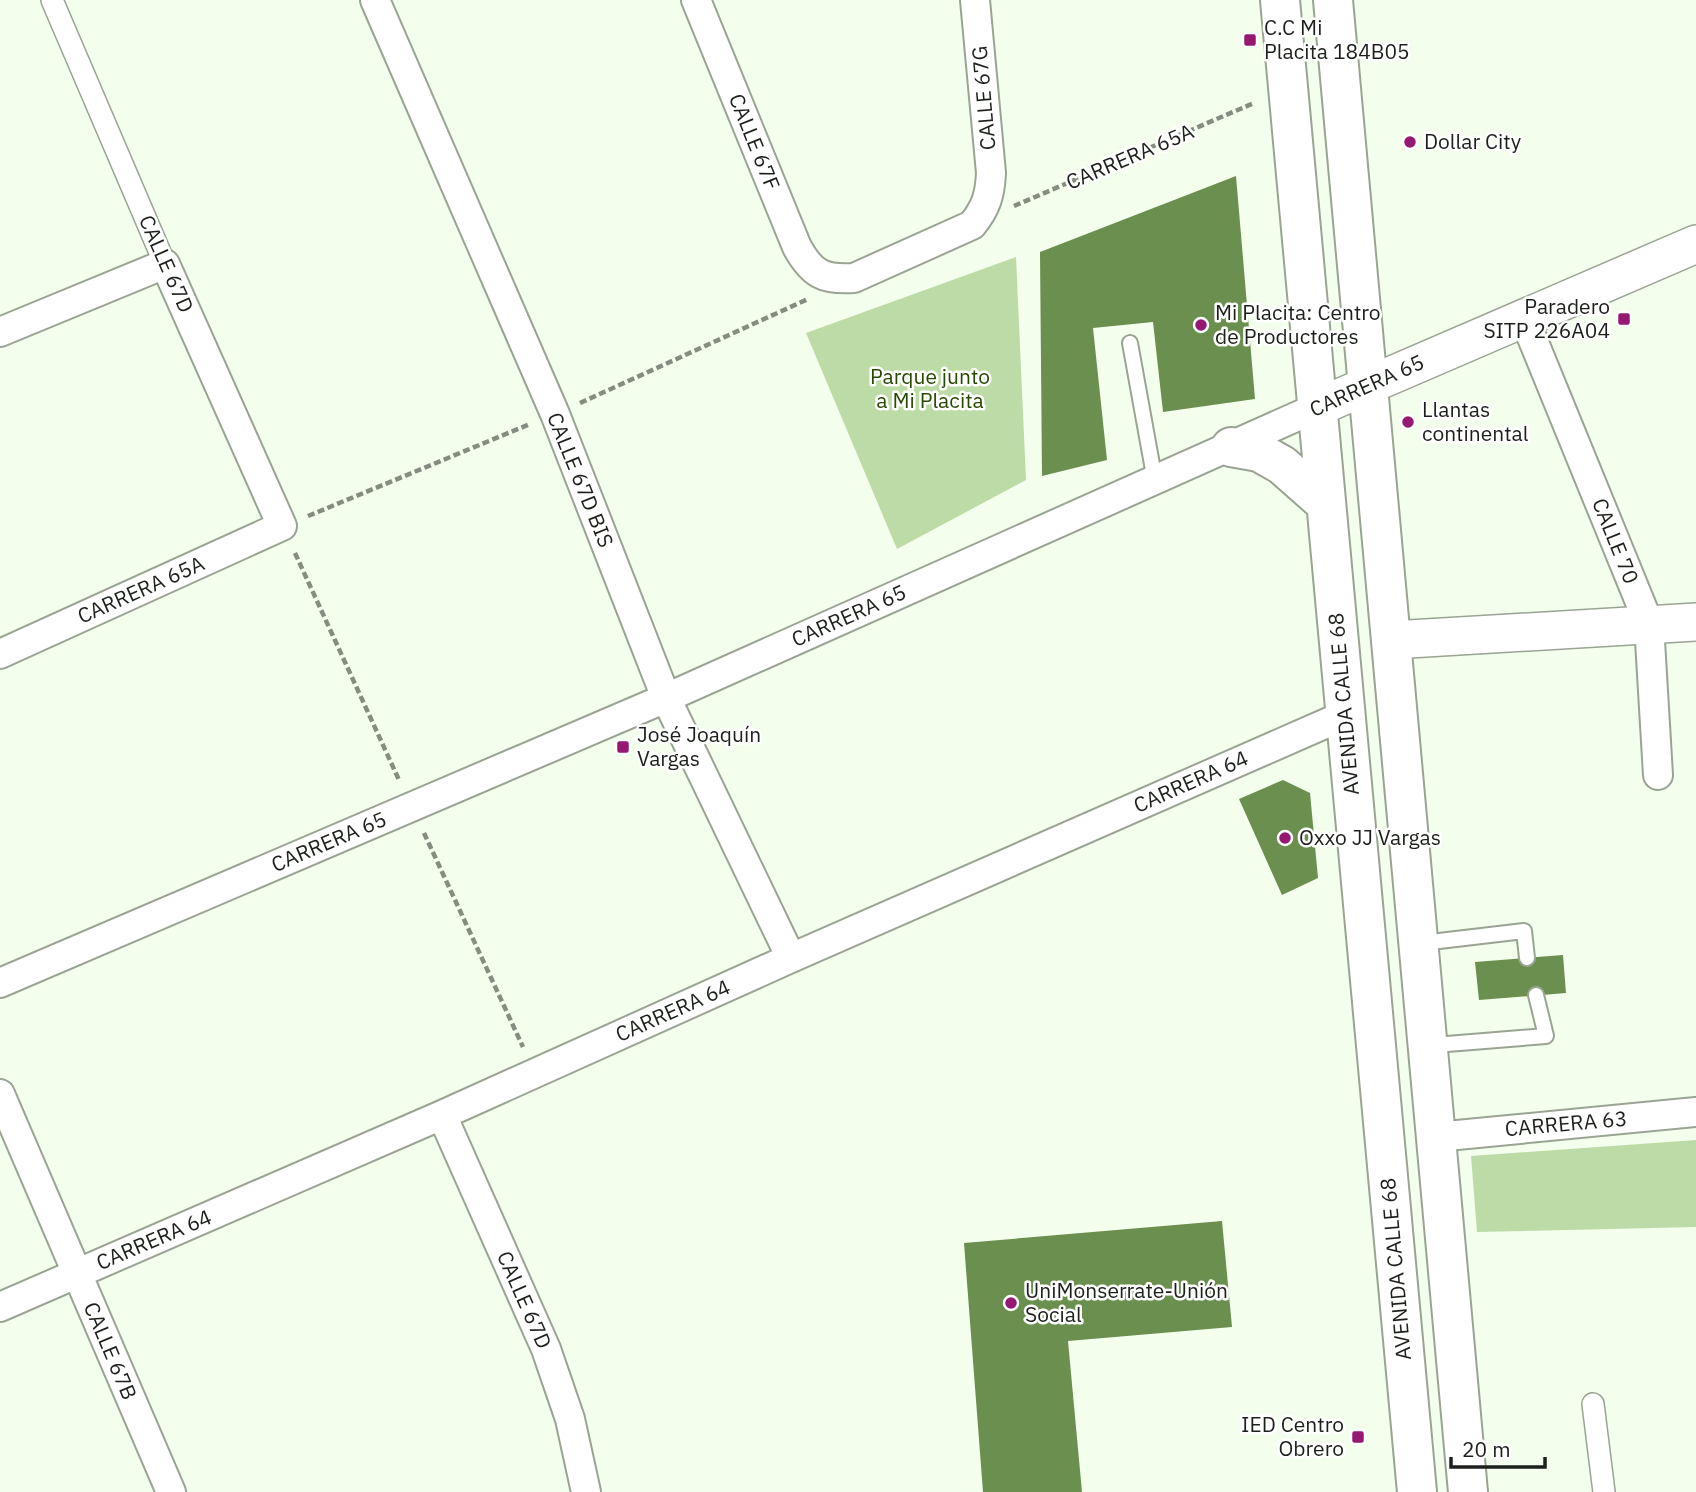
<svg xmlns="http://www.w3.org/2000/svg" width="1696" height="1492" font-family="'IBM Plex Sans',sans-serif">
  <rect width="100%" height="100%" fill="#f4feec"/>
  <!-- green -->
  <path fill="#bddba7" d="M1016 257 1026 480 897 549 806 333Z
    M1696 1140V1227L1477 1232 1471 1156Z"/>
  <!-- building -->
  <path fill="#6b8f4e" d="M1236 176 1255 399 1163 412 1153 322 1093 328 1107 460 1042 476 1040 252Z
    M1283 780 1310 793 1318 878 1282 895 1239 799Z
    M1563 955 1566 993 1479 1000 1475 962Z
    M1222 1221 1232 1327 1068 1341 1082 1492H983L964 1243Z"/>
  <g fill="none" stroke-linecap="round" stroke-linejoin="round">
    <!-- service casing -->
    <g stroke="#9aa493" stroke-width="18">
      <path id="service" d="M1130 343 1155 481
        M1420 945 1439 941 1524 931 1527 958
        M1429 1043 1447 1044 1546 1036 1536 995"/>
    </g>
    <!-- pedestrian casing -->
    <g stroke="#9aa493" stroke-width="24">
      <path id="pedestrian" d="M52 0 165 264
        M1593 1404 1604 1492"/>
    </g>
    <!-- minor casing -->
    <g stroke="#9aa493" stroke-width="32">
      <path id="minor" d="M375 0 555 414 666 698 791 958
        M696 0 797 247C812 274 823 280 854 278L972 225C986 208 990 195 991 173L975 0
        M1524 318 1649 624 1658 775
        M0 332 165 264 282 526 0 654
        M0 983 666 698 1318 407
        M0 1094 171 1492
        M442 1115 546 1349 570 1419 586 1492
        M1436 1137 1696 1112
        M0 1307 442 1115 791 958 1345 715"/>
    </g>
    <!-- tertiary casing -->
    <g stroke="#9aa493" stroke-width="40">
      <path id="tertiary" d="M1318 407 1696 244
        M1392 640 1696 622"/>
    </g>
    <!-- secondary casing -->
    <g stroke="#9aa493" stroke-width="42">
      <path id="secondary" d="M1280 0 1417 1492
        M1333 0 1468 1492
        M1231 447 1259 452 1282 465 1325 503"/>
    </g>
    <!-- path -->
    <path stroke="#858c80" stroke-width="4.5" stroke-dasharray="7 3.5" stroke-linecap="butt" d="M1014 206 1254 103
      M580 403 808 299
      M308 516 530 424
      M295 553 399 780
      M424 833 523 1047"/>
    <!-- service -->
    <use href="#service" stroke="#fff" stroke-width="14"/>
    <!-- pedestrian -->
    <use href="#pedestrian" stroke="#fff" stroke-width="21"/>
    <!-- minor -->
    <use href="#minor" stroke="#fff" stroke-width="28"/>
    <!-- tertiary -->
    <use href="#tertiary" stroke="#fff" stroke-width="37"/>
    <!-- secondary -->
    <use href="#secondary" stroke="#fff" stroke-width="38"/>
  </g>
  <!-- markers -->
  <g fill="#951973" stroke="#fff" stroke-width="2.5">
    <rect x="1243" y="33" width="14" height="14" rx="3.5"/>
    <circle cx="1410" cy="142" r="7"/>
    <rect x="1617" y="312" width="14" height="14" rx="3.5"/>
    <circle cx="1201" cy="325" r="7"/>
    <circle cx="1408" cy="422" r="7"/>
    <rect x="616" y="740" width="14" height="14" rx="3.5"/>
    <circle cx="1285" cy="838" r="7"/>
    <circle cx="1011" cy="1303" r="7"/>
    <rect x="1351" y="1430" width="14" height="14" rx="3.5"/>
  </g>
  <g text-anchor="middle" stroke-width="5" stroke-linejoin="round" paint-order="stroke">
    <!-- poi labels -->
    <g font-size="21" fill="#1c201a" stroke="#fff" text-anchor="start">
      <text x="1264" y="35">C.C Mi<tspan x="1264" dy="24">Placita 184B05</tspan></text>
      <text x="1424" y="149">Dollar City</text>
      <text x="1610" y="314" text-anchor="end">Paradero<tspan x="1610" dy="24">SITP 226A04</tspan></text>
      <text x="1215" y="320">Mi Placita: Centro<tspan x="1215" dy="24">de Productores</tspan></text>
      <text x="1422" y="417">Llantas<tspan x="1422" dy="24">continental</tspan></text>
      <text x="637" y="742">José Joaquín<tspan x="637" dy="24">Vargas</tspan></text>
      <text x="1299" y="845">Oxxo JJ Vargas</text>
      <text x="1025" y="1298">UniMonserrate-Unión<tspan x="1025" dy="24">Social</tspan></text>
      <text x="1344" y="1432" text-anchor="end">IED Centro<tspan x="1344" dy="24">Obrero</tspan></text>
    </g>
    <!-- street labels -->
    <g font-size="21" fill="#1c201a" stroke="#fff">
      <text transform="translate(984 98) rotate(-95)" y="7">CALLE 67G</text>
      <text transform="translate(754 142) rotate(68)" y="7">CALLE 67F</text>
      <text transform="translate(1130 157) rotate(-23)" y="7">CARRERA 65A</text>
      <text transform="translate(166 264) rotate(66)" y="7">CALLE 67D</text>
      <text transform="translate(1367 386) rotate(-24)" y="7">CARRERA 65</text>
      <text transform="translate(580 480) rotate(68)" y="7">CALLE 67D BIS</text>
      <text transform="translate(1615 541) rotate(68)" y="7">CALLE 70</text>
      <text transform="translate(141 590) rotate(-24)" y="7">CARRERA 65A</text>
      <text transform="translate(849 616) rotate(-24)" y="7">CARRERA 65</text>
      <text transform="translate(1344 704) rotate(-95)" y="7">AVENIDA CALLE 68</text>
      <text transform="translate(1191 782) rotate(-24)" y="7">CARRERA 64</text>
      <text transform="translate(329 842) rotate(-23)" y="7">CARRERA 65</text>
      <text transform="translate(673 1011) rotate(-24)" y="7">CARRERA 64</text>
      <text transform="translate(1566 1124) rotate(-5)" y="7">CARRERA 63</text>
      <text transform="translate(154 1240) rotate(-23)" y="7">CARRERA 64</text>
      <text transform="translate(1396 1269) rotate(-95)" y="7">AVENIDA CALLE 68</text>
      <text transform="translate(524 1300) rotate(66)" y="7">CALLE 67D</text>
      <text transform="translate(110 1351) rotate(67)" y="7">CALLE 67B</text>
    </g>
    <!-- park labels -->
    <g font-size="21" fill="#284900" stroke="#fff">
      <text x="930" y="384">Parque junto<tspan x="930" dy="24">a Mi Placita</tspan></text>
    </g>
  </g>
  <!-- scale -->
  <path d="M1451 1457v10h94v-10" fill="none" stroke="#1c201a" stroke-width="3.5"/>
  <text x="1462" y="1457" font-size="21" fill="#1c201a" stroke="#ffffff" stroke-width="5" paint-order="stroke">20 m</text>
</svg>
